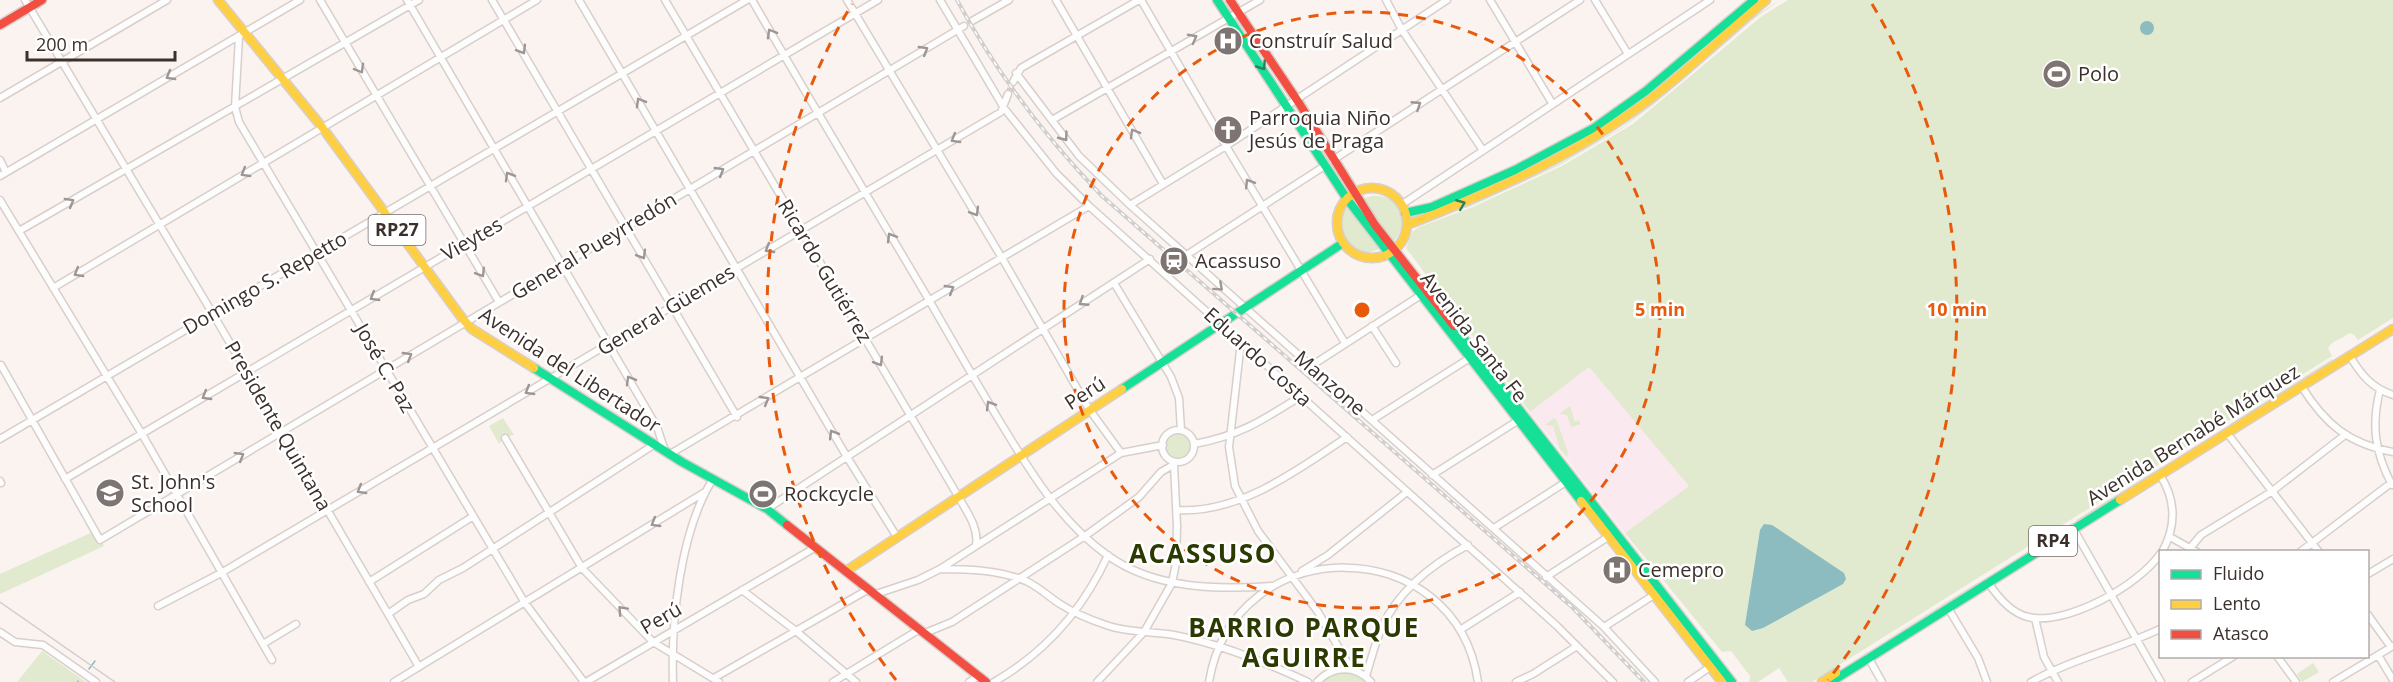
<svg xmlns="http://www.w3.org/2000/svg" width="2393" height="682" font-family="'Open Sans',sans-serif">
  <rect width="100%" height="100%" fill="#faf3f0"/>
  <!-- medical -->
  <path fill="#faeaef" d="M1589 366 1689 486 1625 533 1530 412Z"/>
  <!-- green -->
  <path fill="#e1eace" d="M1780 0 1754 19 1658 101 1621 129 1558 166 1469 207 1460 209 1557 165 1621 128 1664 94 1753 17Z
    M1788 0H2393V318L2358 340 2354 335 2350 333 2332 343 2328 348 2332 356 1812 682H1788L1779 668 1758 682H1749L1750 676 1731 651 1722 652 1625 533 1689 486 1589 367 1530 412 1406 248 1412 232 1419 227 1473 207 1562 166 1633 124 1762 16Z
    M1372 196C1399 193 1413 222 1393 242L1362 199Z
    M1349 206 1381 248C1352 264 1325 230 1349 206Z
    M2332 359 2333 361 2231 426 2230 424Z
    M1570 406 1575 422 1579 420 1581 424 1571 427 1567 415 1559 414Z
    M503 418 514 435 505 437 499 444 489 426Z
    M1554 418 1557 421 1568 452 1567 457 1560 449 1553 426 1545 425Z
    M1165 445a13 13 0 1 1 26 0a13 13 0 1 1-26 0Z
    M2161 467 2163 469 2077 522 2076 520Z
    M95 531 104 546 0 594V574Z
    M1977 583 1978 584 1870 649Z
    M42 651 86 682H17Z
    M2313 663 2319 672 2302 682 2297 674Z
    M1341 672 1352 673 1366 682H1322L1331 675Z"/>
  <!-- water -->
  <path fill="#8cbbc0" d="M2140 28a7 7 0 1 1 14 0a7 7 0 1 1-14 0Z
    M1764 524 1772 525 1844 573 1846 579 1843 584 1763 628 1752 631 1745 625 1760 530Z"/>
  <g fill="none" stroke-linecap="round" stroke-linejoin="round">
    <!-- stream -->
    <path stroke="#8cbbc0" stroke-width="1.5" d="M89 669 95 661
      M78 682V681"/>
    <!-- street-tunnel -->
    <path stroke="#d4ccc9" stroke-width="6" stroke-dasharray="6 3" stroke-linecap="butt" d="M1008 94 1013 82"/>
    <!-- street casing -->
    <g stroke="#d8cfcb" stroke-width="9">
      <path id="street" d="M25 0 213 314 419 667
        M320 0 499 302
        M407 0 657 427 665 451
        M492 0 737 417
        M579 0 847 457 897 537
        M665 0 958 496C966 511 979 527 976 545
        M752 0C810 101 870 200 929 300 953 342 977 384 1002 425 1031 473 1061 522 1107 555 1154 589 1217 590 1272 586
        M847 0 1002 258 1089 409 1121 453
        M940 0 1004 108 1056 173 1089 206 1557 626 1613 682
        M1056 0 1163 184
        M1141 0 1226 146 1345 343
        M1386 0 1402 30 1482 149
        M1490 0 1552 103
        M1595 0 1628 54
        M972 21 1009 0
        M239 37 235 107 239 122 525 603 584 682
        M1016 73 1079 156 1130 205 1604 627 1655 682
        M1013 82 1021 68 1139 0
        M0 98 167 0
        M1052 120 1260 0
        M0 160 6 172
        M1333 160 1580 0
        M0 176 300 0
        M0 200 142 434 272 660
        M1130 205 1226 146 1447 0
        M1401 205 1710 0
        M19 231 419 0
        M1185 256 1326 165
        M1114 283 1171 377 1179 398 1181 430
        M53 288 537 0
        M1372 326 1396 363
        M1241 342 1229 447 1235 486 1258 531 1318 612 1351 669
        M2350 356C2361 375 2372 388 2393 395
        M1 365 100 540 964 26
        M1311 366 1421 295
        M2302 387C2325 424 2349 444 2393 452
        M2380 390C2371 425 2375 453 2392 485
        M1372 420 1473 356
        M1162 446a16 16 0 1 1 32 0a16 16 0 1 1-32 0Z
        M2227 433 2319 552
        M505 438 582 568 653 642 719 682
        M0 439 747 0
        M1194 444C1239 436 1263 420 1301 396
        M670 454 1089 206
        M1432 475 1522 418
        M2160 475C2176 500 2177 525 2162 552
        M65 479 878 0
        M0 481 1 483
        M767 509 1150 259
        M1177 510C1239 514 1298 470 1347 437
        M1494 528 1569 480
        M2073 528 2161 682
        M2170 537 2197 552
        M2191 547 2201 535 2271 492 2345 435
        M2300 552 2391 483
        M940 569C969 569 999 570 1026 581 1039 587 1049 597 1060 604 1074 613 1091 620 1106 625 1128 633 1151 631 1174 635 1221 644 1265 662 1308 682
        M1302 571 1328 555 1407 492
        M2368 574 2393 559
        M1546 577 1611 535
        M369 582 472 517
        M1988 582C1997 596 2011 613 2028 617 2067 626 2139 585 2160 554
        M742 590 796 631 856 682
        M876 594 918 580 940 569 1121 453 1163 445
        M158 606 221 573 1001 112 1008 94
        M1948 608 1978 658 1987 682
        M388 614 408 600 424 594 439 580 463 568 655 444
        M2368 615 2391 647
        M2035 618 2044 657 2058 682
        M1604 627 1657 593
        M1460 630 1520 592
        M0 632 15 642 43 645 96 682
        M925 633 952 622 1085 536 1139 497 1161 472 1173 465
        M263 644 296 624
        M2378 655 2393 680
        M2277 656 2296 682
        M1868 657 1882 682
        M1366 676C1371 660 1375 643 1382 627 1399 590 1432 564 1468 545
        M714 678 869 589
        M394 682 705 492
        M586 682 816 547
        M673 682C671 621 680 531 713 479
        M833 682 920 629
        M969 682 979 676
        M994 682C1046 652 1083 610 1108 555
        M1097 682 1144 632 1172 583 1176 563 1177 526 1174 465
        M1209 682C1234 529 1456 530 1478 682
        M1317 682C1333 665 1356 665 1371 682
        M1516 682 1533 674 1577 646
        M1688 682 1710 667
        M2031 682C2072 659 2118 649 2160 629
        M2192 682 2234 656
        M2333 682 2393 646"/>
    </g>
    <!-- fast casing -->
    <g stroke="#d8cfcb" stroke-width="11">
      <path id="fast" d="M1217 0 1347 199 1581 501
        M1405 213 1432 207 1515 170 1594 128 1646 91 1754 0
        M1454 326 1732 682
        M534 368 682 462 767 509 787 525
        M1122 389 1343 243
        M1831 682 2120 500"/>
    </g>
    <!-- slow casing -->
    <g stroke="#d8cfcb" stroke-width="11">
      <path id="slow" d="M218 0 322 127 462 318 472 329 534 368
        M1337 223a35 35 0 1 1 70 0a35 35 0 1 1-70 0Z
        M1407 225C1486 194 1563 161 1632 112 1680 79 1721 37 1766 0
        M2120 500 2393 329
        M1581 501 1722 682
        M846 571 1122 389
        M1822 682 1836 673"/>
    </g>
    <!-- jam casing -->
    <g stroke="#d8cfcb" stroke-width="11">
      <path id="jam" d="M1230 0 1299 103 1375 225 1454 326
        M0 25 42 0
        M787 525 986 682"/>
    </g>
    <!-- street -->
    <use href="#street" stroke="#fefdfd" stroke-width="6"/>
    <!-- fast -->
    <use href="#fast" stroke="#16e098" stroke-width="8"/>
    <!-- slow -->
    <use href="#slow" stroke="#ffcf43" stroke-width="8"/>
    <!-- jam -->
    <use href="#jam" stroke="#f24e42" stroke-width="8"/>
    <!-- tram -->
    <path stroke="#d1cecd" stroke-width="1.5" d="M0 602 115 682"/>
    <!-- rail casing -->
    <g stroke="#d1cecd" stroke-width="4">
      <path id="rail" d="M957 0C996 72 1045 137 1102 196L1573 608 1644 682"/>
    </g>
    <!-- rail -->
    <use href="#rail" stroke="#fff" stroke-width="1.5" stroke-dasharray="4.5" stroke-linecap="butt"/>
  </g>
  <!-- one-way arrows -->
  <defs><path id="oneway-chevron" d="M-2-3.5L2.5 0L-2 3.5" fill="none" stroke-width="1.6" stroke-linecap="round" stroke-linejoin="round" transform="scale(1.5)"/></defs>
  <g stroke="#9d9694">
    <use href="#oneway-chevron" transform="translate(771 33) rotate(-120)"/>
    <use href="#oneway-chevron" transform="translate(1193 38) rotate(-28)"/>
    <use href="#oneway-chevron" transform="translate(522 50) rotate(59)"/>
    <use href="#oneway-chevron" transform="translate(924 50) rotate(-31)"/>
    <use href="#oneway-chevron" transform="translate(360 69) rotate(60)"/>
    <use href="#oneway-chevron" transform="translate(170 76) rotate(150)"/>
    <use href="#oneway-chevron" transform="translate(640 102) rotate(-120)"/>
    <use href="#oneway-chevron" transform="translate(1417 105) rotate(-33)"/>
    <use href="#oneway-chevron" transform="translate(1134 133) rotate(-120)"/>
    <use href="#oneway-chevron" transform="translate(1064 137) rotate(53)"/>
    <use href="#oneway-chevron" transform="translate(955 139) rotate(149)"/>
    <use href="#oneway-chevron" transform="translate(720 171) rotate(-31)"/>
    <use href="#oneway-chevron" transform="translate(245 173) rotate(149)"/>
    <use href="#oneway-chevron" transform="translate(509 176) rotate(-120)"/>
    <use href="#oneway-chevron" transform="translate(1249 183) rotate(-122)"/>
    <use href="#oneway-chevron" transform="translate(70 202) rotate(-30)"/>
    <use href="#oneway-chevron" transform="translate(975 212) rotate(59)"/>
    <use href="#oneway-chevron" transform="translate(891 237) rotate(-121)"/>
    <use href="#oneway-chevron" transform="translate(769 249) rotate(149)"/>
    <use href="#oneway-chevron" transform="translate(642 255) rotate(59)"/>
    <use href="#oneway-chevron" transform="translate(78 273) rotate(149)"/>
    <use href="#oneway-chevron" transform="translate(481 273) rotate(58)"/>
    <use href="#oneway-chevron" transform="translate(1219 287) rotate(42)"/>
    <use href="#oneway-chevron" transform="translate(950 289) rotate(-31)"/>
    <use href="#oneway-chevron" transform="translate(374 297) rotate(149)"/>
    <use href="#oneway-chevron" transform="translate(1083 302) rotate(147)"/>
    <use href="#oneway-chevron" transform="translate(408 356) rotate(-31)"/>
    <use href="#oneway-chevron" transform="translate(879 362) rotate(59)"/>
    <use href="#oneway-chevron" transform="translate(630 380) rotate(-120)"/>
    <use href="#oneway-chevron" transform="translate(529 391) rotate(149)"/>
    <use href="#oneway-chevron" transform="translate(206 396) rotate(149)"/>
    <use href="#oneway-chevron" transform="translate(765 400) rotate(-31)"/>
    <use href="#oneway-chevron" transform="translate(990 405) rotate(-121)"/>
    <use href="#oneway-chevron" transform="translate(833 434) rotate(-121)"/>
    <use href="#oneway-chevron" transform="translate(240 456) rotate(-31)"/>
    <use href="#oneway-chevron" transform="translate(361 490) rotate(149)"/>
    <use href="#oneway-chevron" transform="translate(655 523) rotate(149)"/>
    <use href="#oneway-chevron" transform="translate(622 610) rotate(-133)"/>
  </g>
  <g stroke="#2b7f5d">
    <use href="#oneway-chevron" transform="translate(1262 66) rotate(56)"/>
    <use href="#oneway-chevron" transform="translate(1461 204) rotate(-22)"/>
  </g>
  <!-- distance rings -->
  <g fill="none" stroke="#e8590c" stroke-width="3" stroke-dasharray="10 8">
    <circle cx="1362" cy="310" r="298"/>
    <path d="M896 680A595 595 0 0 1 852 4M1872 4A595 595 0 0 1 1828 680"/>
  </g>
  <!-- icons -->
  <defs>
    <g id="hospital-disc" transform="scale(1.5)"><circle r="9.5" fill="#7e7471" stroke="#fff"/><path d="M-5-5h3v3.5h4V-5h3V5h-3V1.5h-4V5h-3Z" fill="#fff"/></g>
    <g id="stadium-disc" transform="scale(1.5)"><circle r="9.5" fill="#7e7471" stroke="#fff"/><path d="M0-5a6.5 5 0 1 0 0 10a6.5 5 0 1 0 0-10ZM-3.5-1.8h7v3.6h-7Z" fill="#fff"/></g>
    <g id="church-disc" transform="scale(1.5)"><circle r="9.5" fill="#7e7471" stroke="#fff"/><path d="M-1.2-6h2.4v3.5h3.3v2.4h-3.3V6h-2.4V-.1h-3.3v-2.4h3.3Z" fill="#fff"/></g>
    <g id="station-disc" transform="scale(1.5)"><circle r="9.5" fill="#7e7471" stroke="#fff"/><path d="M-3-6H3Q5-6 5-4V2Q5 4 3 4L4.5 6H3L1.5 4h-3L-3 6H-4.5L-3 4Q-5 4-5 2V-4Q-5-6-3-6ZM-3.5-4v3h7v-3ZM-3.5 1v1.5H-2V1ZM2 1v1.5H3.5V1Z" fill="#fff"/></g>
    <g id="school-disc" transform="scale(1.5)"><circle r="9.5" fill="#7e7471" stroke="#fff"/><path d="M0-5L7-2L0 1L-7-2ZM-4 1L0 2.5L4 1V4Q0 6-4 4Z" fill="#fff"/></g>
  </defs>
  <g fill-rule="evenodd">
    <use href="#hospital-disc" x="1228" y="41"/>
    <use href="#stadium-disc" x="2057" y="74"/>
    <use href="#church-disc" x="1228" y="130"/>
    <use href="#station-disc" x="1174" y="261"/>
    <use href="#school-disc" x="110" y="493"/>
    <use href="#stadium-disc" x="763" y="494"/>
    <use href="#hospital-disc" x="1617" y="570"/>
  </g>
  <g text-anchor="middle" stroke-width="5" stroke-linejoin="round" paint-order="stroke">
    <!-- shield labels -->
    <g fill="#fff" stroke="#766e6b" stroke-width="1.5">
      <rect x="368.5" y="215" width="57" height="30" rx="4.5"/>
      <rect x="2029" y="526" width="48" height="30" rx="4.5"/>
    </g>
    <g font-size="18" font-weight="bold" fill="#3c302c">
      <text x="397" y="236">RP27</text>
      <text x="2053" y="547">RP4</text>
    </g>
    <!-- poi labels -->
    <g font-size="20" fill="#3c302c" stroke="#fff" text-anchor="start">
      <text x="1249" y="48">Construír Salud</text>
      <text x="2078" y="81">Polo</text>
      <text x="1249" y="125">Parroquia Niño<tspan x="1249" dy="23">Jesús de Praga</tspan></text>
      <text x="1195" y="268">Acassuso</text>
      <text x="131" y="489">St. John's<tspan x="131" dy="23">School</tspan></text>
      <text x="784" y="501">Rockcycle</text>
      <text x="1638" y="577">Cemepro</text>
    </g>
    <!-- street labels -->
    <g font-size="20" fill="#3c302c" stroke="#fff">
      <text transform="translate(472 239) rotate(-30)" y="7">Vieytes</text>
      <text transform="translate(594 246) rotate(-31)" y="7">General Pueyrredón</text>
      <text transform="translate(825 271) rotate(59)" y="7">Ricardo Gutiérrez</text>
      <text transform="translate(265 283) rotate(-30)" y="7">Domingo S. Repetto</text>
      <text transform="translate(666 310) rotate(-31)" y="7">General Güemes</text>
      <text transform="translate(1474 337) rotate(52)" y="7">Avenida Santa Fe</text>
      <text transform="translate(1258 357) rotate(42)" y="7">Eduardo Costa</text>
      <text transform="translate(385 368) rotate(60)" y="7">José C. Paz</text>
      <text transform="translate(570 370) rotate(33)" y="7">Avenida del Libertador</text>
      <text transform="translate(1330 383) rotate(41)" y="7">Manzone</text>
      <text transform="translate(1085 393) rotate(-33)" y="7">Perú</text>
      <text transform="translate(278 426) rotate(60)" y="7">Presidente Quintana</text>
      <text transform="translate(2193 435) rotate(-32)" y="7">Avenida Bernabé Márquez</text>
      <text transform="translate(661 618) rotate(-30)" y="7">Perú</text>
    </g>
    <!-- district labels -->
    <g font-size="26" font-weight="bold" letter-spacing="1.5" fill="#2c3900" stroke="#fff">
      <text x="1203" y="563">ACASSUSO</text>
      <text x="1304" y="637">BARRIO PARQUE<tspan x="1304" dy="30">AGUIRRE</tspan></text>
    </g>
  </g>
  <circle cx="1362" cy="310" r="9" fill="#e8590c" stroke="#fff" stroke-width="3"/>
  <g font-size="18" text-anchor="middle" font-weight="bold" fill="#e8590c" stroke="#fff" stroke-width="5" stroke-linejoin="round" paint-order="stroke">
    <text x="1660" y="316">5 min</text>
    <text x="1957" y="316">10 min</text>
  </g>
  <!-- legend -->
  <rect x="2159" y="550" width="210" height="108" fill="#ffffff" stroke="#b1acab" stroke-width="1.5"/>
  <rect x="2171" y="570" width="30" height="9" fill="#16e098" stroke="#b1acab" stroke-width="1.5"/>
  <text x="2213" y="580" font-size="18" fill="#3c302c">Fluido</text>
  <rect x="2171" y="600" width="30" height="9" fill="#ffcf43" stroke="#b1acab" stroke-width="1.5"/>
  <text x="2213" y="610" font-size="18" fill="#3c302c">Lento</text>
  <rect x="2171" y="630" width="30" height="9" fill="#f24e42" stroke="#b1acab" stroke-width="1.5"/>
  <text x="2213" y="640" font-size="18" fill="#3c302c">Atasco</text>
  <!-- scale -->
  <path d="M27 51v9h148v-9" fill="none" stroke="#3c302c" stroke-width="3"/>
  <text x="36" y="51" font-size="18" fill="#3c302c" stroke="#ffffff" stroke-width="4.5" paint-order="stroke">200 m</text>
</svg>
